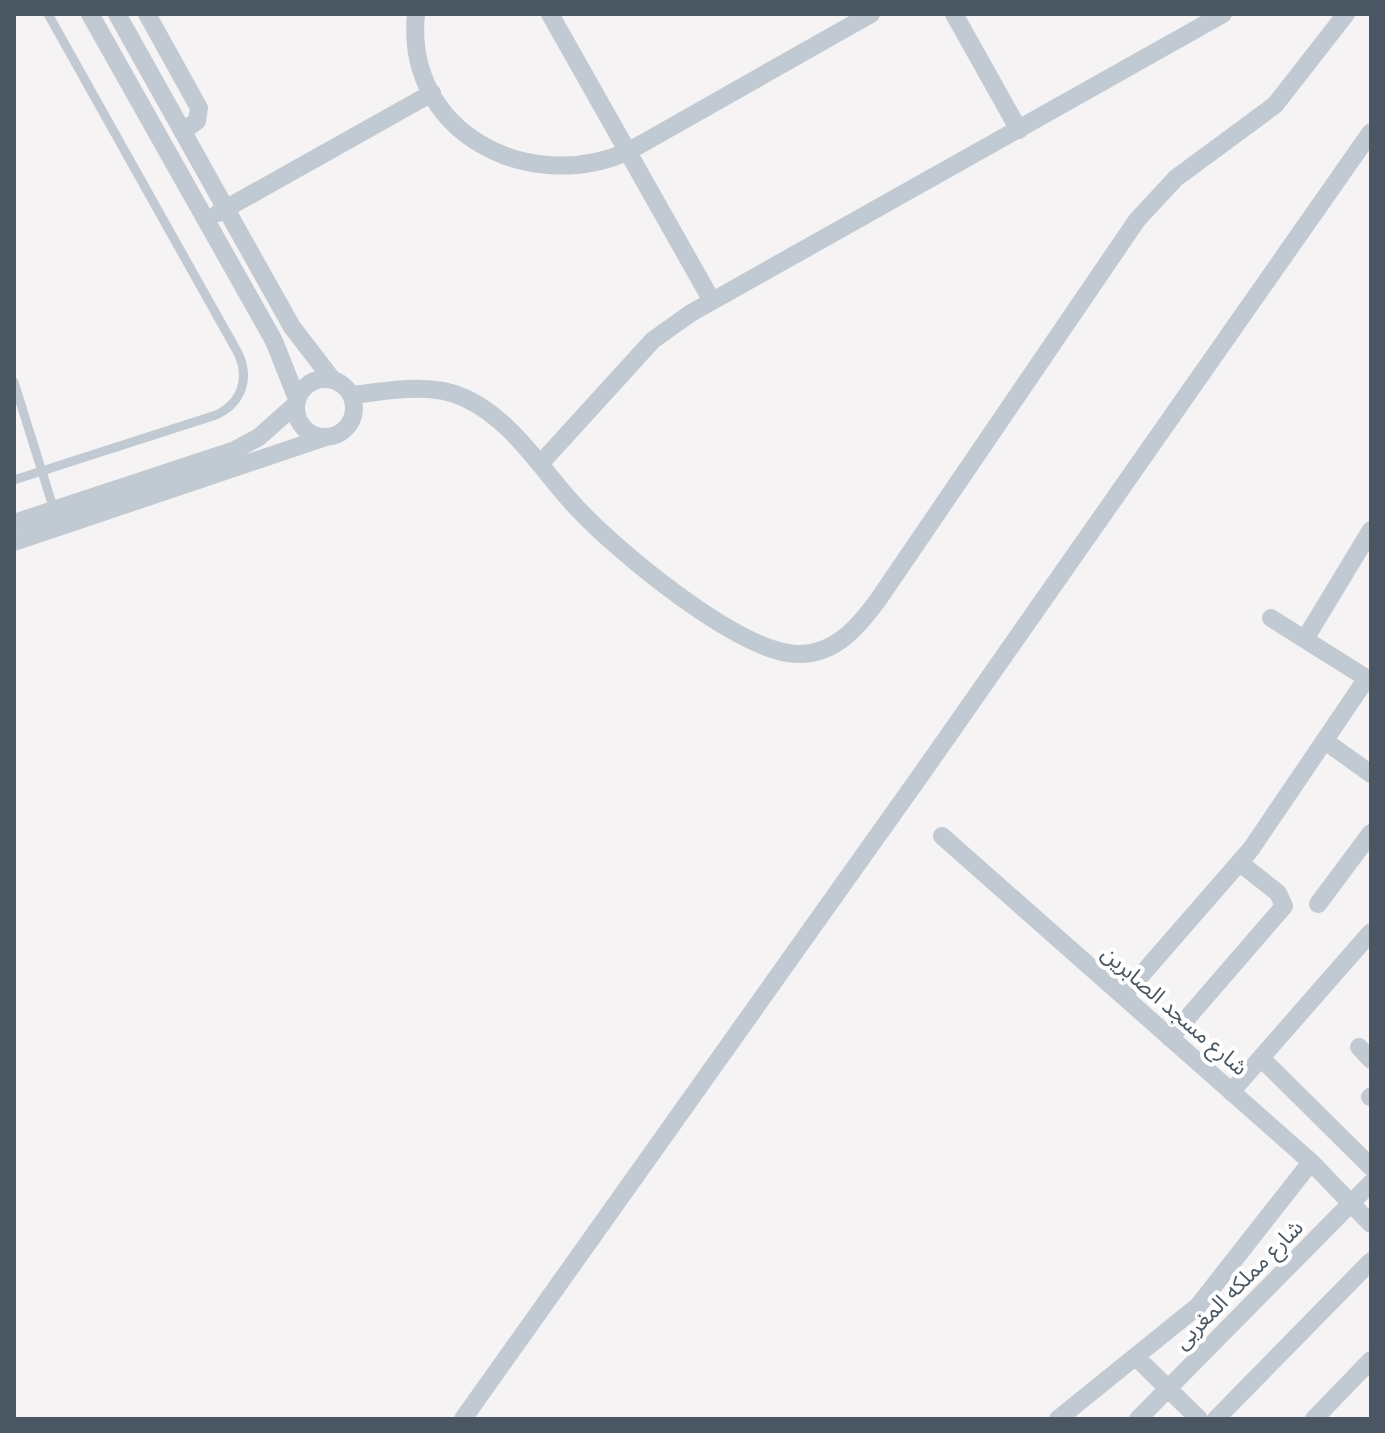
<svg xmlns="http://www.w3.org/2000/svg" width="1385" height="1433" font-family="Figtree,'Noto Sans Arabic',sans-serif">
  <rect width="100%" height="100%" fill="#f5f3f3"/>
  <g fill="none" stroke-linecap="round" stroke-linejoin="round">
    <!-- service -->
    <path stroke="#c1cad2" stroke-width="9" d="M14 382 54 510
      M14 480 216 415C242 403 250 378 238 353L48 14"/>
    <!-- minor -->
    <path stroke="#c1cad2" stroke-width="18" d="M90 14 274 341 297 399
      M117 14 292 327 332 379
      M147 14 199 108 197 121 183 131
      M416 14C404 133 529 196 629 151L871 14
      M550 14 712 301
      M954 14 1019 130
      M218 213 432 93
      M296 408a29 29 0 1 1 58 0a29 29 0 1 1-58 0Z
      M352 395C388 391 431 382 465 398 514 421 542 471 577 508 617 551 737 651 796 654 834 656 858 627 878 600L1137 220 1176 178 1275 105 1346 14
      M541 463 653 340 691 313 1223 14
      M14 523 235 450 259 437 295 405
      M14 542 323 438
      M1271 618 1371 681
      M1305 639 1371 530
      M1325 741 1371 774
      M942 836 1311 1162 1371 1224
      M1318 904 1371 833
      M1123 996 1251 849 1367 678
      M1170 1038 1284 906 1278 893 1240 863
      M1359 1047 1371 1060
      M1261 1058 1371 1167
      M1231 1092 1371 932
      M1370 1097 1371 1096
      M1136 1357 1199 1419
      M463 1419 925 769 1371 132
      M1058 1419 1198 1306 1311 1162
      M1138 1419 1371 1183
      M1216 1419 1371 1261
      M1314 1419 1371 1360"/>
  </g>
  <g text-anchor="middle" stroke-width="8" stroke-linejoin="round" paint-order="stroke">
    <!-- street labels -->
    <g font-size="22" fill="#4a5661" stroke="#fff">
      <text transform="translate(1175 1010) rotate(41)" y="8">شارع مسجد الصابرين</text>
      <text transform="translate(1238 1284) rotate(-45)" y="8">شارع مملكه المغربى</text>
    </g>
  </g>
  <!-- border -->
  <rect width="1385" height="1433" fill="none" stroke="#4a5661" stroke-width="32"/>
</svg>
